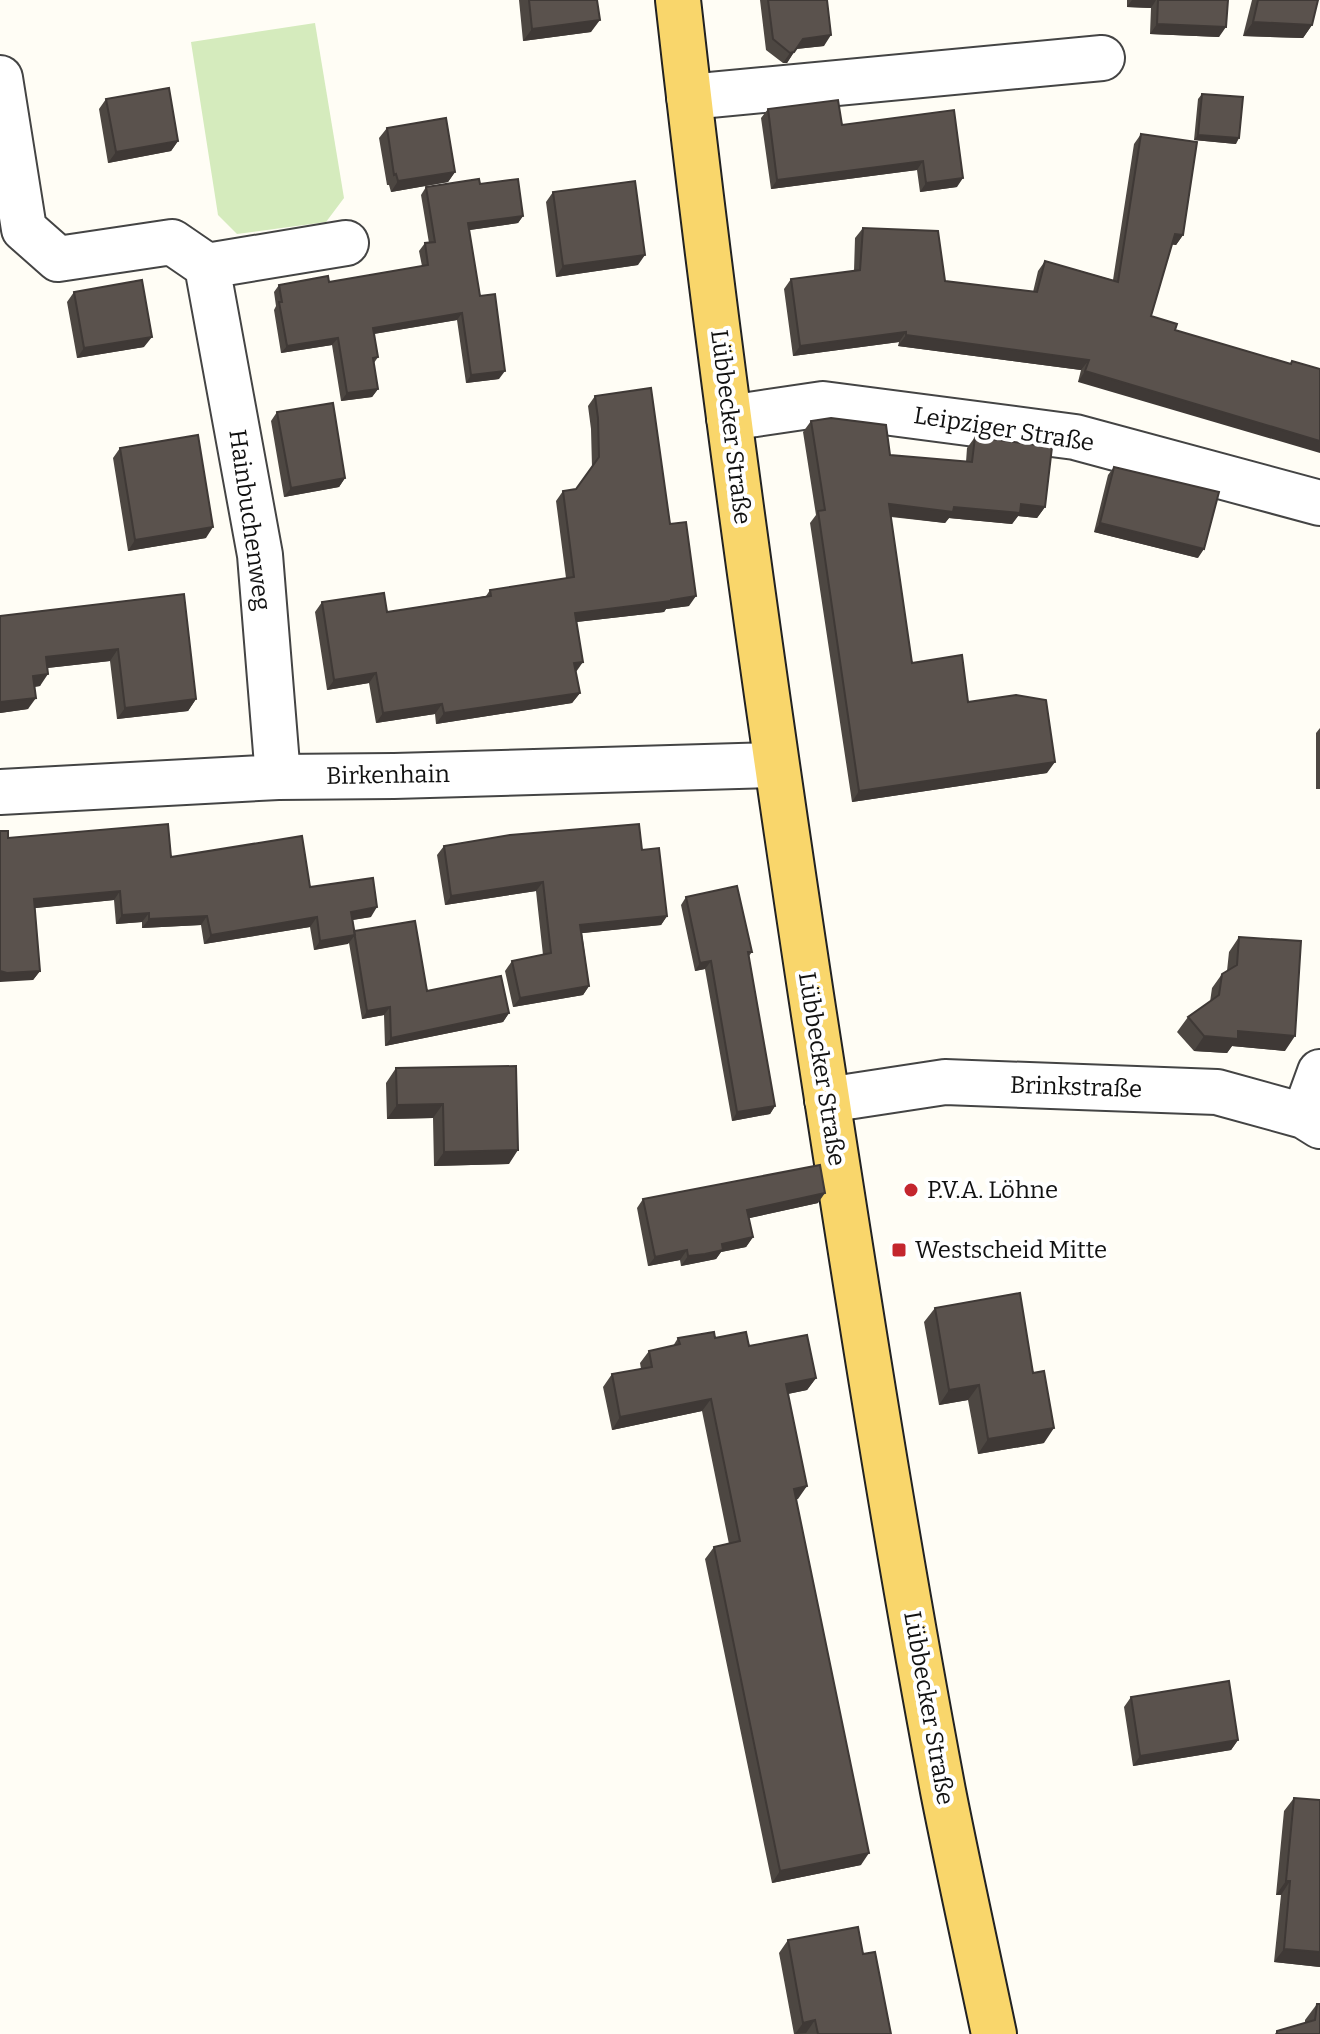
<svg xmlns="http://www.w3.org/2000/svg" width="1320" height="2034" font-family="Bitter,serif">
  <rect width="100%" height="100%" fill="#fffdf5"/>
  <!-- green -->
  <path fill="#d5ebbd" d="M315 23 344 198 326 222 237 234 218 215 191 42Z"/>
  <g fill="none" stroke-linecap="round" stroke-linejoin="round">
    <!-- minor casing -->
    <g stroke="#444" stroke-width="48">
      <path id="minor" d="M0 78 24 229 58 259 172 242 207 266 260 555 278 777
        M689 97 1102 58
        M207 266 346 243
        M729 418 823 404 1075 437 1320 503
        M0 792 278 777 394 776 776 765
        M827 1100 945 1082 1217 1092 1304 1116 1320 1126
        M1304 1116 1320 1072"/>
    </g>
    <!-- major casing -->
    <g stroke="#222" stroke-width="48">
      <path id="major" d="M678 0C715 332 761 664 811 995 852 1261 893 1527 943 1791 959 1872 977 1953 994 2034"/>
    </g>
    <!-- minor -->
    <use href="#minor" stroke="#fff" stroke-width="44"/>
    <!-- major -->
    <use href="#major" stroke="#f9d66b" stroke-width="44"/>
  </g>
  <!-- wall -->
  <path fill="#4d4742" d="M519 0H597L591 32 523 41Z
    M760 0H827L824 46 796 49 787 63H783L766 50Z
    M1127 0H1228L1219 37 1150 34 1151 8 1127 7Z
    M1252 0H1318L1312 25 1303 38 1243 36Z
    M1202 94 1236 144 1194 140 1198 99Z
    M106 99 178 141 171 151 108 163 99 109Z
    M768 109 842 125 954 110 957 187 920 192 917 170 771 189 761 118Z
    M387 128 455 172 448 182 391 192 389 185H387L379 138Z
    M1141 134 1183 235 1176 245 1171 244 1151 316 1175 330 1291 364 1292 361 1320 369 1078 382 1081 370 898 346 899 342 793 356 784 289 791 279 854 271 855 238 863 228 945 281 1033 292 1038 271 1045 261 1113 280 1134 144Z
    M480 184 523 216 518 223 469 230 480 296 499 379 466 383 457 320 374 334 378 357 374 363 378 389 372 397 341 401 332 345 281 353 274 310 276 306 274 292 279 285 329 282 422 266 419 251 425 243H429L421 195 426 187Z
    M553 192 638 265 556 277 546 202Z
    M74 292 144 347 77 358 67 302Z
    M595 396 670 524 689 606 666 609 664 612 576 622V672L580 693 572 703 436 724 435 714 376 723 369 683 327 690 315 612 322 602 387 612 486 596 490 590 566 578 556 501 563 491 576 489 592 467 591 429 588 406Z
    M277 412 345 478 339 487 284 497 271 421Z
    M811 421 890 455 966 462 967 448 975 437 1045 507 1037 518 1018 516 1012 524 949 518 945 523 891 517 912 663 968 702 1047 773 852 802 810 523 816 515 803 432Z
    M120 448 206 538 128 551 113 458Z
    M1114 467 1198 558 1094 532 1108 475Z
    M184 594 196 699 188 711 117 719 110 661 47 668 40 686 34 687 28 709 0 713V616Z
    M1320 728V789H1316V733Z
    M8 838 171 857 310 887 371 917 353 920 354 931 427 991 509 1013 503 1022 385 1046 384 1015 362 1019 349 943 314 950 310 927 204 944 201 925 142 928V922L116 924 114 900 34 908 40 971 33 980Z
    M444 846 642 850 667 916 661 925 582 933 589 986 583 995 513 1007 505 971 512 961 543 955 536 891 445 905 437 855Z
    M686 897 752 952 749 956 775 1106 770 1114 732 1121 705 969 695 971 681 905Z
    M1239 937 1285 1051 1232 1046 1227 1053 1194 1051 1177 1032 1188 1017 1210 1002 1212 988 1222 974 1227 971 1229 952Z
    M516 1066 509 1164 434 1166 433 1118 387 1119 386 1083 396 1068Z
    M643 1199 818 1203 749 1218 753 1237 746 1247 721 1252 716 1259 681 1266 680 1260 648 1266 637 1208Z
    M935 1308 1044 1443 978 1454 968 1400 939 1405 924 1322Z
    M678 1338H715L749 1346 816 1378 807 1390 788 1394 807 1486 796 1499 861 1865 772 1883 705 1559 714 1547 729 1544 702 1411 612 1430 603 1387 612 1374 641 1369 640 1363 649 1351 673 1346Z
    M1131 1697 1238 1740 1231 1750 1133 1766 1124 1707Z
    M1294 1798 1320 1967 1274 1962 1281 1895H1276L1284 1811Z
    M788 1940 863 1954 891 2034H794L779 1953Z
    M1317 2004 1320 2034H1275L1277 2031 1305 2023V2020Z"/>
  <!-- shaded-wall -->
  <path fill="#3f3936" d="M1132 0H1156L1151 8 1127 7Z
    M600 20 591 32 523 41 532 29Z
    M1253 22 1312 25 1303 38 1243 36Z
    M1157 24 1226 27 1219 37 1150 34Z
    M831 35 824 46 796 49 803 39Z
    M794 52 787 63H783L790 53Z
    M1198 135 1239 138 1236 144 1194 140Z
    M178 141 171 151 108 163 116 152Z
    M923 161 917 170 771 189 777 180Z
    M455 172 448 182 391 192 398 181Z
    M963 178 957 187 920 192 926 183Z
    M523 216 518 223 463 231 468 223Z
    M1175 234 1183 235 1176 245 1168 244Z
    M645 255 638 265 556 277 563 266Z
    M462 313 457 320 367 335 373 328Z
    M906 332 899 342 793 356 800 346Z
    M906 335 1089 360 1081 370 898 346Z
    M152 337 144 347 77 358 84 348Z
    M338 338 332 345 281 353 287 346Z
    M505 371 499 379 466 383 471 375Z
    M1085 371 1320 441V453L1078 382Z
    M378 389 372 397 341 401 347 393Z
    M345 478 339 487 284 497 291 488Z
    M889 504 954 507 1021 504 1045 507 1037 518 1018 516 1012 524 949 518 945 523 881 515Z
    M1100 523 1204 549 1198 558 1094 532Z
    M213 527 206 538 128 551 135 540Z
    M696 596 689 606 666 609 664 612 568 623 575 613Z
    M118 649 110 661 38 669 46 657Z
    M583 662 576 672 574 663Z
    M376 673 369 683 327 690 334 680Z
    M48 674 40 686 25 688 33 676Z
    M580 693 572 703 436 724 444 713Z
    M36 698 28 709 0 713V702Z
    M196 699 188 711 117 719 125 708Z
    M442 704 435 714 376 723 383 713Z
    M1055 762 1047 773 852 802 859 791Z
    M543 882 536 891 445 905 451 896Z
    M120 891 114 900 27 909 34 899Z
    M377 907 371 917 345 921 351 912Z
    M149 913 142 922 116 924 122 915Z
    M207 916 201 925 142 928 149 919Z
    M667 916 661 925 574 934 580 925Z
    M317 917 310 927 204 944 211 935Z
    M355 935 348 944 314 950 320 941Z
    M711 961 705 969 695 971 700 963Z
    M0 971H40L33 980 0 982Z
    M589 986 583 995 513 1007 520 998Z
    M390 1007 384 1015 362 1019 367 1011Z
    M509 1013 503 1022 385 1046 391 1038Z
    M1238 1031 1295 1036 1285 1051 1232 1046 1227 1053 1194 1051 1204 1036Z
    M443 1104 433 1118 387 1119 397 1105Z
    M775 1106 770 1114 732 1121 737 1112Z
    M518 1150 509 1164 434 1166 444 1152Z
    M825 1193 818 1203 741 1220 747 1210Z
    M753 1237 746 1247 721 1252 716 1259 681 1266 688 1256 722 1244Z
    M687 1250 680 1260 648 1266 655 1257Z
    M816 1378 807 1390 777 1396 786 1384Z
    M979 1385 968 1400 939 1405 949 1390Z
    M711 1399 702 1411 612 1430 620 1417Z
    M1054 1428 1044 1443 978 1454 988 1439Z
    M807 1486 798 1499 785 1502 794 1489Z
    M1238 1740 1231 1750 1133 1766 1140 1756Z
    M869 1853 861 1865 772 1883 780 1871Z
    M1286 1881H1290L1281 1895H1276Z
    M1284 1949 1320 1952V1967L1274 1962Z
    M815 2020 806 2033 795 2034 803 2023Z"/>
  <!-- building -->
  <path fill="#5a524d" stroke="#3f3936" stroke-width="2" d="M529 0H597L600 20 532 29Z
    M768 0H827L831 35 803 39 794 52 790 53 773 39Z
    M1158 0H1228L1226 27 1157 24Z
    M1258 0H1318L1312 25 1253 22Z
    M169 88 178 141 116 152 106 99Z
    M1202 94 1243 97 1239 138 1198 135Z
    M838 100 842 125 954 110 963 178 926 183 923 161 777 180 768 109Z
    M446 118 455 172 398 181 396 174 394 175 387 128Z
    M1141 134 1197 142 1183 235 1175 234 1151 316 1177 324 1175 330 1291 364 1292 361 1320 369V441L1085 371 1089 360 906 335V332L800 346 791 279 860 270 863 228 938 231 945 281 1037 292 1045 261 1118 282Z
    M479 179 480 184 518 179 523 216 468 223 480 296 495 294 505 371 471 375 462 313 373 328 378 357 373 358 378 389 347 393 338 338 287 346 279 302H282L279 285 328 276 329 282 428 265 425 243 435 242 426 187Z
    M635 181 645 255 563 266 553 192Z
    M142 280 152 337 84 348 74 292Z
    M651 388 670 524 686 522 696 596 671 600V601L575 613 583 662 574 663 580 693 444 713 442 704 383 713 376 673 334 680 322 602 384 593 387 612 491 596 490 590 574 577 563 491 576 489 599 457 598 418 595 396Z
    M333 403 345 478 291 488 277 412Z
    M831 418 886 425 890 455 972 462 975 437 1052 447 1045 507 1021 504 1020 513 954 507 953 512 889 504 912 663 962 655 968 702 1016 695 1046 700 1055 762 859 791 818 511 825 510 811 421Z
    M198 435 213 527 135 540 120 448Z
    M1114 467 1219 492 1204 549 1100 523Z
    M184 594 196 699 125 708 118 649 46 657 48 674 33 676 36 698 0 702V616Z
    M168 824 171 857 302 836 310 887 373 878 377 907 351 912 355 935 320 941 317 917 211 935 207 916 149 919V913L122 915 120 891 34 899 40 971 7 973 0 971V831H8V838Z
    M639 824 642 850 659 848 667 916 580 925 589 986 520 998 512 961 551 953 543 882 451 896 444 846 510 835Z
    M737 886 752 952H748L775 1106 737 1112 711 961 700 963 686 897Z
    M415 921 427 991 501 976 509 1013 391 1038 390 1007 367 1011 354 931Z
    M1239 937 1301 941 1295 1036 1238 1031V1039L1204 1036 1188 1017 1219 995 1222 974 1237 965Z
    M516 1066 518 1150 444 1152 443 1104 397 1105 396 1068Z
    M820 1165 825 1193 747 1210 753 1237 722 1244 723 1250 705 1254 688 1256 687 1250 655 1257 643 1199Z
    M1020 1293 1033 1373 1044 1371 1054 1428 988 1439 979 1385 949 1390 935 1308Z
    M714 1332 715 1338 746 1332 749 1346 807 1335 816 1378 786 1384 807 1486 794 1489 869 1853 780 1871 714 1547 740 1541 711 1399 620 1417 612 1374 652 1367 649 1351 680 1344 678 1338Z
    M1229 1681 1238 1740 1140 1756 1131 1697Z
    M1294 1798 1320 1800V1952L1284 1949 1290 1881H1286Z
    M858 1927 863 1954 875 1952 891 2034H818L815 2020 803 2023 788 1940Z
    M1317 2004H1320V2034H1277V2031L1315 2020Z"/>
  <!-- markers -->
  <g fill="#c4262e" stroke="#fff" stroke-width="3">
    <circle cx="911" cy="1190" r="8"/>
    <rect x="891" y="1242" width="16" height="16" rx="4"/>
  </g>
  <g text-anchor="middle" stroke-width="8" stroke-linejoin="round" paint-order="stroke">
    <!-- street labels -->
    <g font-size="24" fill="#111" stroke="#fff">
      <text transform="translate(731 427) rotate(83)" y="8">Lübbecker Straße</text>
      <text transform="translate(1004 429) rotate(9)" y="8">Leipziger Straße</text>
      <text transform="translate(250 520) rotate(82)" y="8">Hainbuchenweg</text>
      <text transform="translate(388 775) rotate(-1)" y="8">Birkenhain</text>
      <text transform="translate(822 1069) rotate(81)" y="8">Lübbecker Straße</text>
      <text transform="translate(1076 1087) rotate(2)" y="8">Brinkstraße</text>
      <text transform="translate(929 1708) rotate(80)" y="8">Lübbecker Straße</text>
    </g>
    <!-- poi labels -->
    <g font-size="24" fill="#111" stroke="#fff" text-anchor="start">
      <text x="927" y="1198">P.V.A. Löhne</text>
      <text x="915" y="1258">Westscheid Mitte</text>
    </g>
  </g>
</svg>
